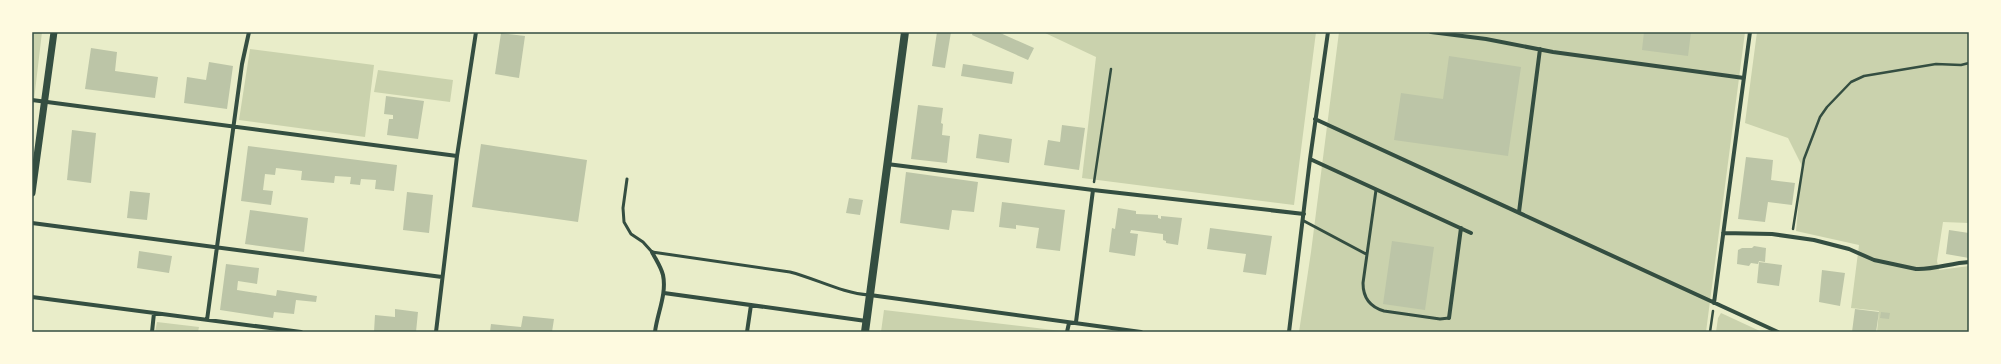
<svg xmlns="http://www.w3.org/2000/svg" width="2001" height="364" font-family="Lora,serif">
  <rect width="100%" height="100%" fill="#e9edc9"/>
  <!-- green -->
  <path fill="#cad2ad" d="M32 32H42L32 117Z
    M1043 32H1316L1294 205 1082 178 1096 57Z
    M1339 32H1745L1706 332H1299L1311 252Z
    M1757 32H1969V223L1943 222 1937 261 1939 270 1969 266V332H1877L1879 311 1851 308 1859 245 1796 231 1802 166 1788 138 1745 123Z
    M250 49 374 65 365 137 239 120Z
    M378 70 453 80 450 102 374 92Z
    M884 310 1070 332H881Z
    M1721 313 1762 332H1716L1718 318Z
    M157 322 199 327 198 332H155Z"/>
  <!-- building -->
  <path fill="#bcc5a7" d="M937 32H951L945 68 932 66Z
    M973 32H998L1034 48 1028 60 972 35Z
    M1644 32H1691L1688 56 1642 50Z
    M501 33 525 36 519 78 495 74Z
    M91 48 117 52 115 71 158 77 155 98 85 89Z
    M1449 56 1521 67 1508 156 1394 140 1401 93 1443 99Z
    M209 62 233 66 227 109 184 103 187 77 206 80Z
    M963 64 1014 72 1012 84 961 76Z
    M386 96 424 101 418 139 387 135 389 119H393V115L384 114Z
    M918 105 943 108 941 123 943 124 942 135 950 136 947 163 911 159Z
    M1062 125 1085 128 1079 170 1044 165 1048 140 1060 142Z
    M72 130 96 133 91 183 67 180Z
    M979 134 1012 139 1009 163 976 158Z
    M481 144 587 160 578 222 472 207Z
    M248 146 397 165 394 191 375 189 376 180 361 179 360 185 350 184 351 177 335 176 334 183 301 180 302 171 276 168 275 175 265 174 263 190 273 191 271 205 241 201Z
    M1746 157 1773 160 1771 180 1795 183 1792 205 1768 202 1765 222 1738 219Z
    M906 172 978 182 974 212 952 210 949 230 900 223Z
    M130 191 150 193 147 220 127 218Z
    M407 192 433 195 429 233 403 230Z
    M849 198 863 200 860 215 846 213Z
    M1002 202 1065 210 1060 251 1036 248 1039 228 1016 225V229L999 227Z
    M1118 208 1136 211V214L1158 215V218L1161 219V216L1182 218 1178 245 1166 243V241L1163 240V234L1131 230 1130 233 1138 234 1135 256 1109 252 1112 228 1115 229Z
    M250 210 308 218 304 252 245 244Z
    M1210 228 1272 236 1266 275 1243 272 1246 254 1207 249Z
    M1949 230 1969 233V258L1946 254Z
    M1392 241 1434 247 1425 310 1383 304Z
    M1754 246 1766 248 1765 262 1759 261 1758 264 1751 263 1749 266 1737 264 1738 250 1742 248H1752Z
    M139 251 172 256 169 273 137 268Z
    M1759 262 1782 265 1779 286 1757 283Z
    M226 264 259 268 257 284 238 281 237 290 276 296 277 290 317 296 316 302 296 300 294 314 274 312 273 318 220 310Z
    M1822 270 1845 273 1840 306 1819 302Z
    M395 309 418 312 416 332H374L375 315 395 317Z
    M1855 309 1879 312 1876 332H1852Z
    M1881 312 1890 313 1889 319 1880 318Z
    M523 316 554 319 552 332H490L491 324 521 327Z"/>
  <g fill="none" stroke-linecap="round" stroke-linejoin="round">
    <!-- path -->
    <path stroke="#344e41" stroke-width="2.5" d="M1094 182 1111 69
      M1793 229 1804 159 1820 117 1827 107 1851 82 1864 76 1936 64 1961 65 1969 63
      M1710 332 1713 311"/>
    <!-- service -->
    <path stroke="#344e41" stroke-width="3" d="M627 179 623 208 624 222 631 234 643 242 652 252 790 272C817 279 842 293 869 295
      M1376 190 1363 283C1363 298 1370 307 1384 311L1440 319 1449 318
      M1304 221 1366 254"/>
    <!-- minor -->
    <path stroke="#344e41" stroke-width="4" d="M1431 32 1486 39 1553 52 1744 78
      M32 100 457 156
      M1315 119 1778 332
      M1310 159 1471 233
      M887 164 1093 190 1304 214
      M1519 212 1540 49
      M32 223 442 277
      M1723 233 1772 234 1814 240 1849 249 1874 260 1916 269C1933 270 1951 263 1969 262
      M652 252C656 260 661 267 663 275 667 294 657 314 655 332
      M664 293 866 321
      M870 295 1141 332
      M32 297 301 332
      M1714 303 1750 32
      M1449 318 1461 228
      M207 320 242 64 249 32
      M1076 322 1093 190
      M152 332 154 313
      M436 332 457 156 476 32
      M747 332 751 305
      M1067 332 1069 323
      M1289 332 1310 159 1328 32"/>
    <!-- tertiary -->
    <path stroke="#344e41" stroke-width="7" d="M32 193 54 32"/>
    <!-- secondary -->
    <path stroke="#344e41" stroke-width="8" d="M865 332 905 32"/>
  </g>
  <!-- border -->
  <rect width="2001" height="364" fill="none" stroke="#fefae0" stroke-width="66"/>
  <rect x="33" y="33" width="1935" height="298" fill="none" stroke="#344e41" stroke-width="1.5"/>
</svg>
